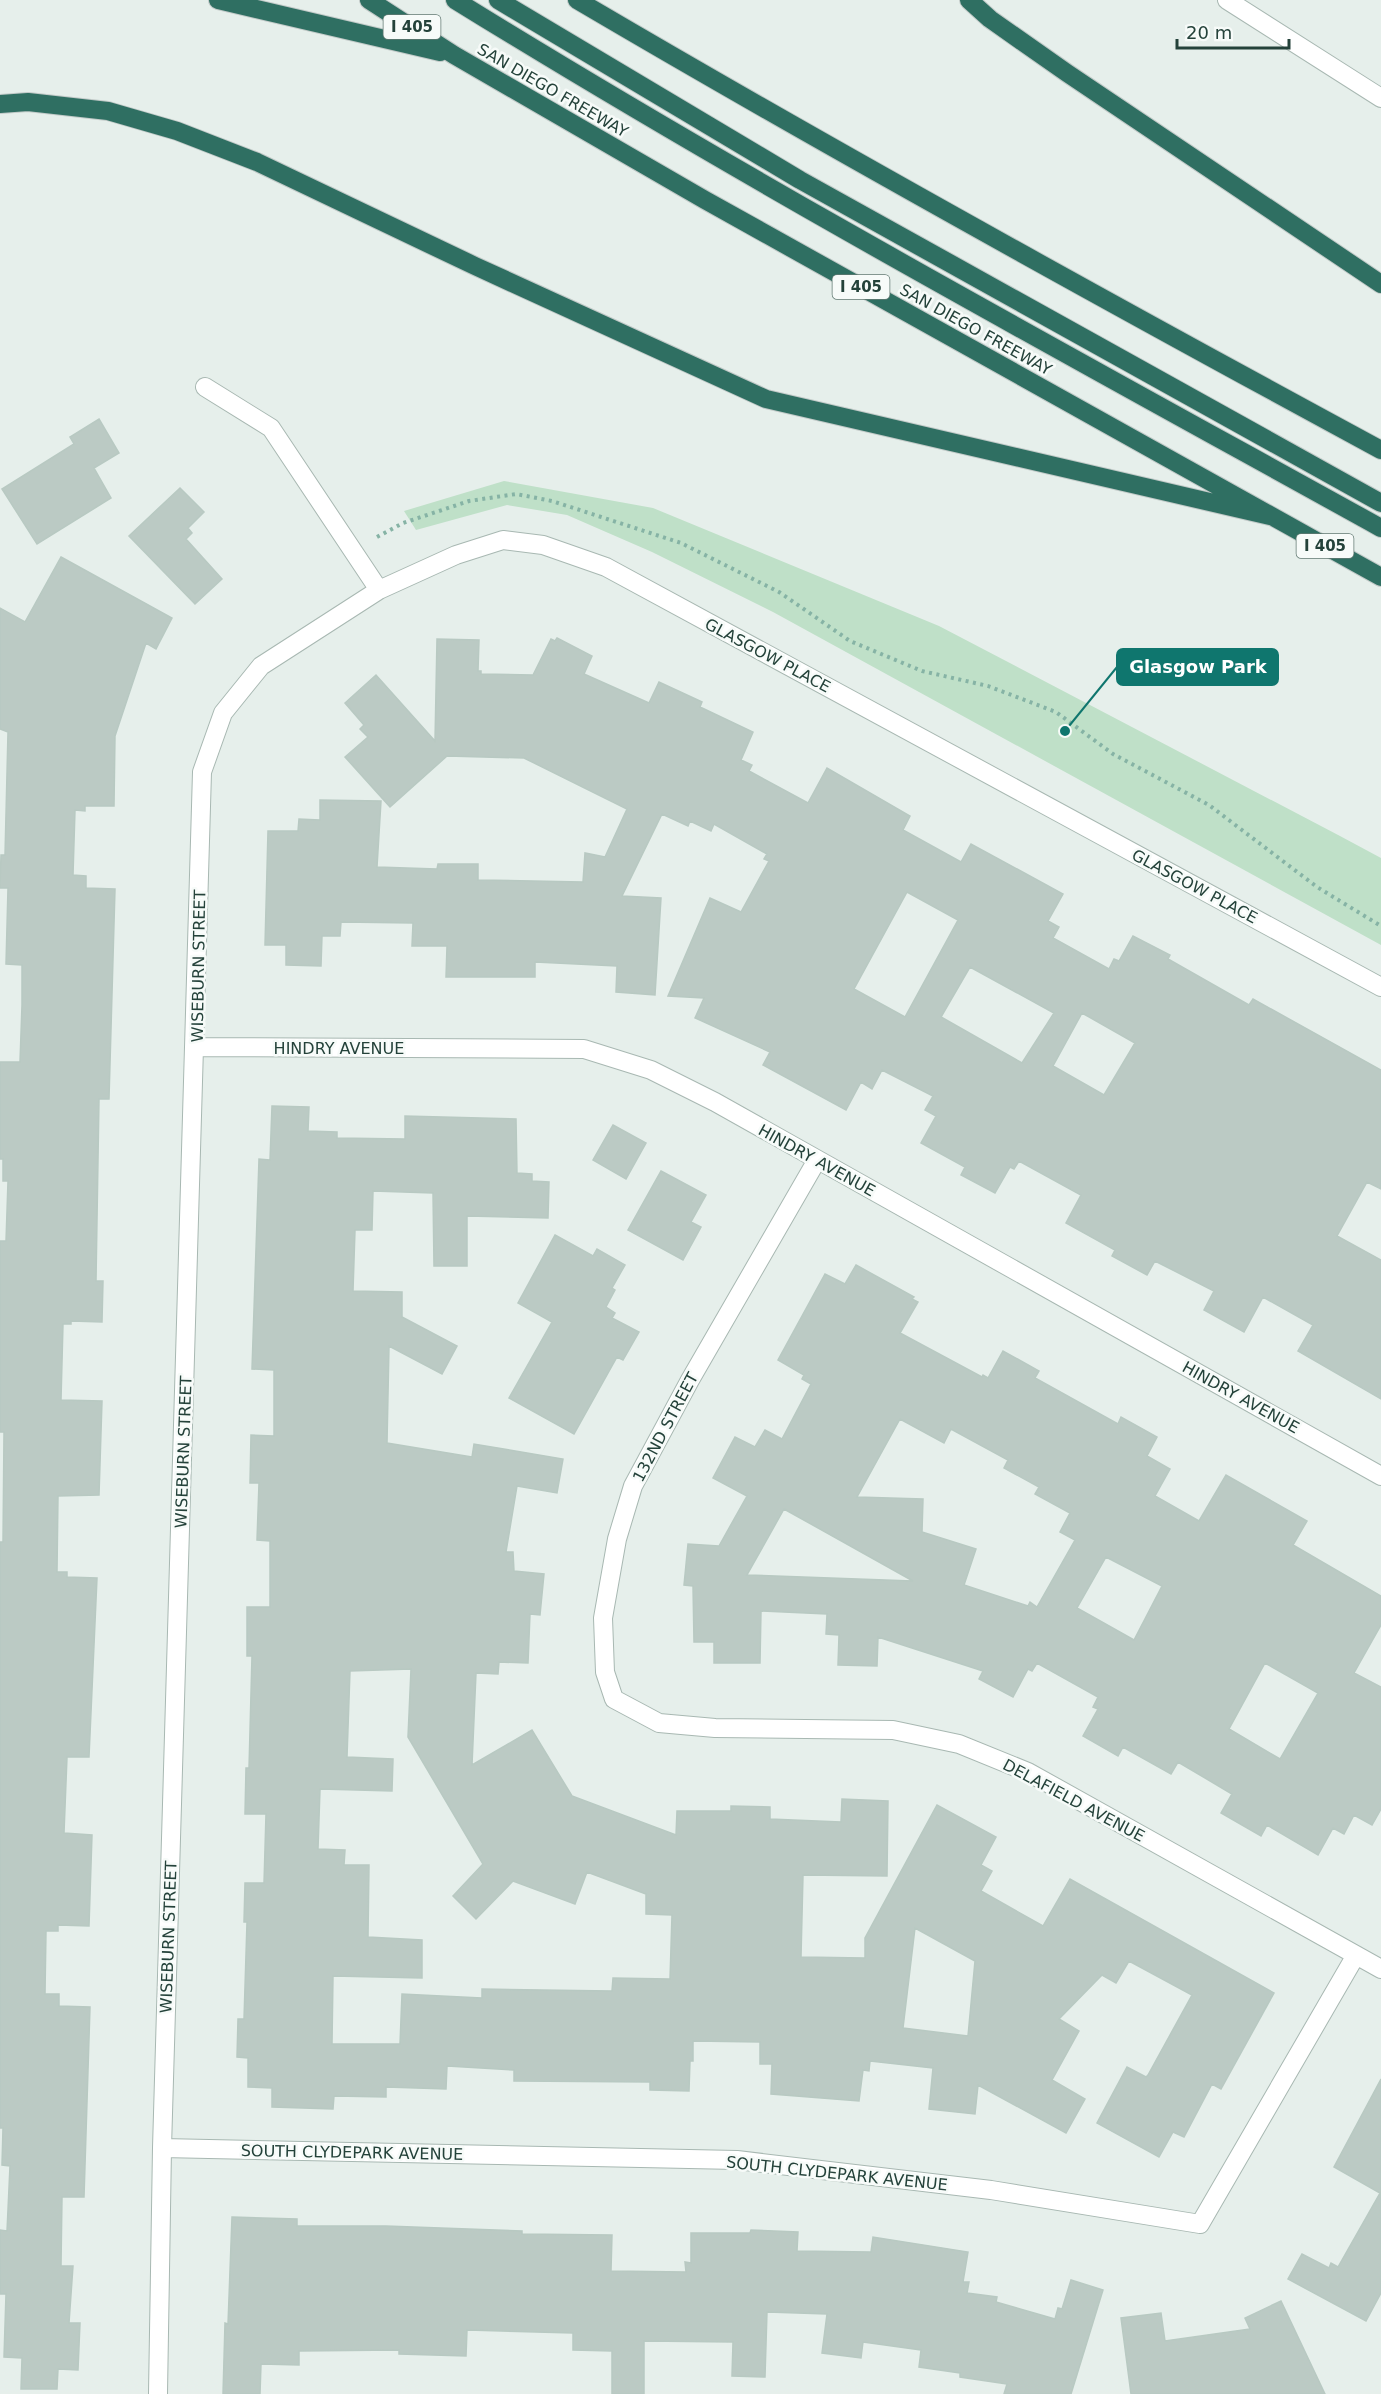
<svg xmlns="http://www.w3.org/2000/svg" width="1381" height="2394" font-family="'DejaVu Sans',sans-serif">
  <rect width="100%" height="100%" fill="#e6efeb"/>
  <!-- green -->
  <path fill="#bfe0c8" d="M504 481 653 508 939 626 1340 836 1381 858V945L773 612 652 552 567 515 507 505 416 530 404 511Z"/>
  <!-- building -->
  <path fill="#bbcac4" stroke="#b8c9c2" stroke-width="1.5" fill-rule="evenodd" d="M99 419 119 453 94 468 111 498 37 544 2 489 74 444 70 437Z
    M180 488 204 512 188 528 192 533 186 539 222 579 195 604 129 536Z
    M61 557 172 618 156 649 146 643 115 736 114 806H85V811L75 810 73 875 86 876V888L115 889 109 1099H99L96 1281H103L102 1322 71 1321V1324H63L61 1400 102 1401 99 1495 58 1496 57 1572H67V1577L97 1578 89 1757H67L64 1833 92 1835 89 1926 58 1925V1931H46L45 1994H59V2006L90 2007 84 2197H62L61 2266H73L69 2323H80L78 2370 58 2369 57 2389H21L22 2358 4 2357 6 2294H0V2230L7 2231 10 2166 2 2165 3 2128H0V1542H3L4 1432H0V1241H6L8 1181H3V1159H0V1062H20L22 1005V965L6 964 8 888H0L1 855H5L8 732 0 729V608L25 622Z
    M557 638 592 656 584 674 649 703 659 682 702 702 700 707 753 732 741 760 752 765 749 771 808 803 827 768 910 816 903 830 961 862 971 844 1063 894 1048 921 1059 927 1053 938 1109 969 1114 959 1119 961 1133 936 1170 955 1168 959 1249 1005 1253 999 1381 1070V1189L1367 1182 1337 1236 1381 1260V1399L1298 1351 1313 1325 1263 1297 1244 1332 1204 1310 1214 1291 1155 1261 1147 1275 1112 1256 1115 1250 1066 1223 1081 1195 1019 1161 1014 1169 1010 1167 995 1193 961 1175 965 1167 921 1143 936 1116 925 1110 933 1096 882 1070 872 1089 861 1082 846 1110 763 1065 770 1052 695 1018 704 998 668 996 710 898 741 912 769 861 764 859 767 854 714 824 711 831 690 821 688 826 662 814 622 896 661 898 655 995 616 992 617 966 535 962V977H446L447 946H412L413 923 341 922 340 936H322L321 966 286 965V945H265L268 831H298L299 819 320 820V800L381 801 377 867 437 869 438 864H478V880L583 882 585 853 605 857 627 809 524 758 447 756 390 807 345 757 368 737 360 729 364 725 345 703 376 675 435 741 437 639 479 640 478 671H481V674L533 675 551 639 555 641ZM907 892 958 920 905 1017 854 989ZM970 967 1054 1013 1022 1063 941 1017ZM1082 1013 1135 1043 1104 1095 1053 1066Z
    M272 1106 309 1107 308 1131 337 1132V1138L405 1139V1116L516 1119 517 1173 532 1174V1181L549 1182 548 1218 467 1216V1266H434L433 1193 373 1191 372 1230H355L353 1291 402 1292V1317L457 1346 442 1374 389 1346 387 1443 472 1457 474 1444 563 1459 557 1493 517 1486 506 1552H513L514 1571 544 1574 540 1615 530 1614 528 1663 499 1662 498 1674 476 1673 472 1765 532 1730 572 1796 676 1835 677 1811H731V1806L770 1807V1819L841 1822 842 1799 888 1801 887 1876 803 1875 801 1957 865 1958V1938L937 1805 996 1837 981 1865 992 1871 981 1891 1043 1926 1070 1879 1274 1993 1221 2089 1212 2084 1184 2137 1173 2132 1159 2157 1097 2123 1127 2067 1146 2077 1148 2075 1192 1995 1129 1961 1116 1983 1102 1975 1059 2019 1079 2031 1052 2080 1085 2099 1066 2133 978 2085 975 2114 929 2109 933 2068 870 2061 869 2071 863 2070 859 2101 771 2094 772 2064H760V2042L693 2041V2061H690L689 2091 650 2090V2082L514 2081V2070L447 2066 446 2089 386 2087V2097L334 2096 333 2109 272 2107V2088L248 2087V2058L237 2057 238 2019H244L247 1922H244L245 1883H264L266 1814H245L246 1768H249L252 1656H247V1607H270V1541L257 1540 259 1483H250L251 1435 274 1436V1370L252 1369 259 1159 270 1160ZM411 1669 408 1737 483 1864 453 1896 476 1919 513 1881 575 1904 587 1872 646 1894V1914L672 1915 670 1979 613 1978 612 1991 482 1989V1998L402 1994 400 2044H332L333 1976 422 1978V1940L368 1937 369 1865H344L345 1850 318 1849 320 1789 392 1791 393 1759 347 1757 350 1671ZM915 1928 975 1961 968 2036 903 2028Z
    M613 1125 646 1143 626 1179 593 1160Z
    M661 1171 706 1195 691 1222 701 1227 683 1260 628 1230Z
    M555 1235 593 1256 597 1249 625 1265 612 1288 615 1290 606 1307 615 1313 612 1318 639 1332 623 1360 617 1357 574 1434 509 1398 552 1322 518 1303Z
    M856 1265 914 1297 912 1299 918 1302 900 1333 982 1377 983 1375 988 1378 1003 1351 1039 1371 1035 1378 1118 1424 1121 1417 1157 1437 1147 1456 1170 1469 1155 1496 1199 1521 1226 1475 1307 1521 1293 1545 1381 1596V1625L1354 1673 1381 1687V1809L1372 1825 1354 1815 1344 1834 1333 1828 1318 1855 1267 1825 1261 1836 1221 1813 1232 1794 1178 1762 1171 1774 1123 1747 1118 1756 1083 1736 1098 1709 1093 1707 1098 1697 1037 1663 1032 1671 1028 1669 1013 1697 979 1679 983 1671 878 1637 877 1666 838 1665 839 1635 826 1634 827 1614 761 1611 760 1663H714V1642H694L693 1586 684 1585 688 1544 719 1546 747 1496 713 1478 735 1437 755 1447 765 1430 782 1439 811 1384 802 1379 804 1375 778 1360 825 1274 845 1284ZM900 1419 944 1443 951 1429 1008 1460 1004 1468 1039 1487 1035 1494 1070 1513 1060 1532 1075 1540 1037 1607 1030 1602 1028 1606 964 1585 976 1549 922 1532 923 1499 857 1497ZM784 1509 913 1581 747 1575ZM1106 1557 1162 1586 1134 1640 1077 1608ZM1265 1663 1318 1693 1280 1759 1229 1729Z
    M1381 2079V2293L1366 2321 1288 2279 1302 2254 1329 2268 1331 2263 1338 2267 1380 2193 1334 2167Z
    M232 2217 297 2219V2226H386L522 2231V2234L612 2235 611 2271 686 2272 685 2262 691 2263V2233H750L751 2230 798 2232 797 2251 871 2252 873 2237 968 2252 963 2282H969L967 2293 997 2297 996 2302 1055 2319 1058 2308 1062 2309 1071 2280 1103 2290 1071 2394H1004L1007 2384 960 2377V2373L919 2367 921 2350 863 2342 861 2358 822 2353 827 2314 767 2312 765 2377 732 2376 733 2342 644 2341V2394H612V2351L573 2350V2333L467 2330 466 2356 399 2354V2350L299 2351V2365L261 2364 260 2394H223L225 2323 228 2324Z
    M1281 2301 1325 2394H1131L1121 2318 1161 2313 1165 2341 1250 2329 1245 2318Z"/>
  <g fill="none" stroke-linecap="round" stroke-linejoin="round">
    <!-- minor casing -->
    <g stroke="#a8b8b2" stroke-width="20">
      <path id="minor" d="M1227 0 1381 98
        M205 387 271 428 379 590 456 555 503 540 543 545 606 567 1381 987
        M196 1047 584 1049 651 1070 715 1102 1381 1476
        M817 1160 690 1380 633 1486 617 1539 603 1618 605 1672 614 1699 659 1723 715 1728 893 1730 959 1744 1028 1772 1381 1969
        M162 2148 737 2160 991 2190 1200 2224 1356 1955
        M158 2394 162 2148 202 772 223 713 261 666 379 590"/>
    </g>
    <!-- motorway casing -->
    <g stroke="#c2cac8" stroke-width="20">
      <path id="motorway" d="M218 0 440 52
        M369 0 454 55 705 200 1381 577
        M455 0C757 187 1070 356 1381 528
        M498 0 800 180 1381 503
        M577 0C842 156 1111 304 1381 450
        M969 0 990 19 1067 73 1381 284
        M0 104 28 102 108 111 177 131 257 162 475 266 766 399 1270 516"/>
    </g>
    <!-- path -->
    <path stroke="#86b3a5" stroke-width="4" stroke-dasharray="3 4.5" stroke-linecap="butt" d="M377 537 403 523 469 501 516 494 552 501 681 543 779 592 850 641 922 671 988 686 1056 712 1113 754 1209 805 1317 887 1381 926"/>
    <!-- minor -->
    <use href="#minor" stroke="#fff" stroke-width="18"/>
    <!-- motorway -->
    <use href="#motorway" stroke="#2f6f62" stroke-width="18"/>
  </g>
  <g text-anchor="middle" stroke-width="5" stroke-linejoin="round" paint-order="stroke">
    <!-- shield labels -->
    <g fill="#f7fbf9" stroke="#637a73" stroke-width="1.5">
      <rect x="383.5" y="15" width="57" height="24" rx="4.5"/>
      <rect x="832.5" y="275" width="57" height="24" rx="4.5"/>
      <rect x="1296.5" y="534" width="57" height="24" rx="4.5"/>
    </g>
    <g font-size="15" font-weight="bold" fill="#24423a">
      <text x="412" y="32">I 405</text>
      <text x="861" y="292">I 405</text>
      <text x="1325" y="551">I 405</text>
    </g>
    <!-- street labels -->
    <g font-size="16" fill="#24423a" stroke="#f7fbf9">
      <text transform="translate(553 90) rotate(30)" y="6">SAN DIEGO FREEWAY</text>
      <text transform="translate(976 329) rotate(29)" y="6">SAN DIEGO FREEWAY</text>
      <text transform="translate(768 655) rotate(28)" y="6">GLASGOW PLACE</text>
      <text transform="translate(1195 886) rotate(28)" y="6">GLASGOW PLACE</text>
      <text transform="translate(198 966) rotate(-89)" y="6">WISEBURN STREET</text>
      <text x="339" y="1054">HINDRY AVENUE</text>
      <text transform="translate(817 1160) rotate(29)" y="6">HINDRY AVENUE</text>
      <text transform="translate(1241 1397) rotate(29)" y="6">HINDRY AVENUE</text>
      <text transform="translate(665 1427) rotate(-62)" y="6">132ND STREET</text>
      <text transform="translate(183 1452) rotate(-88)" y="6">WISEBURN STREET</text>
      <text transform="translate(1074 1800) rotate(28)" y="6">DELAFIELD AVENUE</text>
      <text transform="translate(168 1937) rotate(-88)" y="6">WISEBURN STREET</text>
      <text transform="translate(352 2152) rotate(1)" y="6">SOUTH CLYDEPARK AVENUE</text>
      <text transform="translate(837 2173) rotate(6)" y="6">SOUTH CLYDEPARK AVENUE</text>
    </g>
  </g>
  <!-- callouts -->
  <path fill="none" stroke="#0f766e" stroke-width="2" d="M1065 731L1117 667"/>
  <circle fill="#0f766e" stroke="#f7fbf9" stroke-width="2" cx="1065" cy="731" r="6"/>
  <rect fill="#0f766e" stroke="#0f766e" stroke-width="2" x="1117" y="649" width="161" height="36" rx="6"/>
  <g font-size="18" text-anchor="middle" font-weight="bold" fill="#fff">
    <text x="1198" y="673">Glasgow Park</text>
  </g>
  <!-- scale -->
  <path d="M1177 39v9h112v-9" fill="none" stroke="#24423a" stroke-width="3"/>
  <text x="1186" y="39" font-size="18" fill="#24423a" stroke="#f7fbf9" stroke-width="4.5" paint-order="stroke">20 m</text>
</svg>
